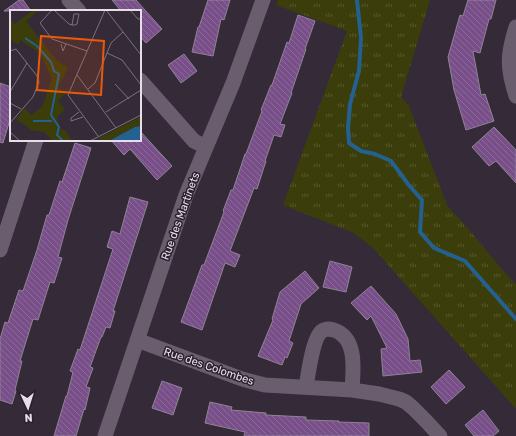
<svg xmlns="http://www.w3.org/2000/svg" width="516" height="436" font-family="Rubik,sans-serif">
  <defs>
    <pattern id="grass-tufts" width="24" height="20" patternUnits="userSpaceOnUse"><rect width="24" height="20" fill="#3b3d0a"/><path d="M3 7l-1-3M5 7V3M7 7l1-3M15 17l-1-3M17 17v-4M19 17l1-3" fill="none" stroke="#57592e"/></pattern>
    <pattern id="building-back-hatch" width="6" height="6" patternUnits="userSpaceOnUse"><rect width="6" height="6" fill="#794f89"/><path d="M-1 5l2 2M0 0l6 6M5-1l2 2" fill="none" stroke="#8c689a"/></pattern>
  </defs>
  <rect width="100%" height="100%" fill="#342a38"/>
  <!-- grass -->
  <path fill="url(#grass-tufts)" d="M278 0H430L401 97 409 106 447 205 471 232 499 266 516 284V409L374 249 354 233 283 205 347 31 276 5Z"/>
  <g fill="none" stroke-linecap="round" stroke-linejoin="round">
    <!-- stream -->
    <path stroke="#246193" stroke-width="4" d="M357 0 361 38 359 71 350 104 348 128 349 143 361 151 375 154 391 161 408 184 422 200 420 232 434 248 465 261 516 319"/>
  </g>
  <!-- building -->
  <path fill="url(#building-back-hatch)" stroke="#8f8394" d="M19 0H23L31 11H4Z
    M112 0H136L162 29 146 43 140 36V11H121Z
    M208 0H230L224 20 221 19 213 56 192 52 198 27H199Z
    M468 0H496L491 19H489L480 53 473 51 481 95 485 94 494 121 466 130 454 90 448 57 460 15 463 16Z
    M298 15 315 21 305 49H306L291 93H292L280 124 285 125 281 137 274 135 265 161H266L257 189 254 188 230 251 240 255 235 267 225 263 202 330 181 322 202 265H204L224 212 223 211 231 190H233L245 154H246L262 111 261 110 271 85H272L287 42 289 43Z
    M184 54 197 71 181 83 168 65Z
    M0 83 11 87V116L3 143 0 142Z
    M494 127 516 150V183L496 161 489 166 472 147Z
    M140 131 172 166 157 180 130 149 124 155 111 140H140Z
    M75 143 91 148 68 220 58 257 62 258 54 283 50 282 38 320 33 319 20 361H22L15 390 16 391 12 404 0 400V339L5 322 8 323 19 290 23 291 37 250 47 215H49L60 181 62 182Z
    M130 197 148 202 140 227 113 311H115L110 328 106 327 102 337H101L90 367 93 368 86 387 90 388 85 410 84 409 76 436H54L66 396H67L73 372 70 371 78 349 80 350 113 249 107 247 112 231 120 234Z
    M330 261 352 267 346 292 323 287Z
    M305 271 319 288 301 304 289 341 293 343 287 358 285 357 282 365 258 356 273 320 272 319 280 292Z
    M371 286 396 314 408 339 410 361 420 360 422 372 383 376 381 349 387 348 371 316 367 320 351 303Z
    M449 370 465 387 446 404 431 387Z
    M162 381 182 388 173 415 152 408Z
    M210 402 232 407 231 410 266 413V415L306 417V420L339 421V422L369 423V436H244L245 432 205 423Z
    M483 410 499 431 493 436H474L465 425Z"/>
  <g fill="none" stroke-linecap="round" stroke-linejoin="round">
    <!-- minor -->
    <path stroke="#695d6e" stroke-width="15" d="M69 0 79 11
      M516 27C507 55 507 68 516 96
      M140 80 194 141 206 147
      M0 250 36 140
      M137 340 242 379 265 385 352 390 379 394 399 399 406 402 413 408 426 421 440 436
      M306 387C308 375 313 337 322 331 326 328 330 329 334 330 358 338 353 371 352 390
      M105 436 186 195 233 83 263 0"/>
  </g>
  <g text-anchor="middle" stroke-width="3" stroke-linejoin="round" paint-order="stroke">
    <!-- street labels -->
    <g font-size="11" fill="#e6dfe9" stroke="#2a202e">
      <text transform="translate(180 216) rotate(-70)" y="4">Rue des Martinets</text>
      <text transform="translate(209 366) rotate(19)" y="4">Rue des Colombes</text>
    </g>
  </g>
  <!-- overview -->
  <g transform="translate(10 10)">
    <rect width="131" height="131" fill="#342a38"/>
    <path d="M23 0H29L16 11 47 51 58 57 48 78 57 82 48 91 55 100 48 106 47 110 51 119 55 120 62 131H43L34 122 21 120 6 109 15 98 21 105 32 97 42 69 32 47 24 39 12 32 0 15V9L5 14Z" fill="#3b3d0a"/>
    <path d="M0 15 11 29 8 35 0 29ZM130 107 131 116 110 126 99 131H91L89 128Z" fill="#3b3d0a"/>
    <path d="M131 116V131H99L125 117Z" fill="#246193"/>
    <path fill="none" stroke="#246193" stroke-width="2" d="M15 28 27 36 41 52 44 61 49 64 41 105 49 117 47 125 53 131M23 111H42"/>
    <path fill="none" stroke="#7b727f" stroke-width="1" d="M42 0 30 13 42 29 77 41M44 0 59 14 62 15H65L67 14 69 4H64L62 15M96 0 131 45M120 0 128 9H131M51 34 53 41 56 34M0 41 6 39 27 66 29 72 23 87 0 113M97 43 112 50 131 75M67 65 106 118M105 74 119 89M78 79 85 73 101 33 113 22M0 82 17 53M0 93 11 99M69 102 61 108V111L73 107M96 102 131 80M0 122 10 131M88 126 58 85 95 0M80 131 131 105"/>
    <path fill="#e8590c" fill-opacity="0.15" stroke="#e8590c" stroke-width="2" d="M31 26 94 31 91 85 27 80Z"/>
    <rect width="131" height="131" fill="none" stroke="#e6dfe9" stroke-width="2"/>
  </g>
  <!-- north arrow -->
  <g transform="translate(28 408) rotate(176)" stroke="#2a202e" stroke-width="3" paint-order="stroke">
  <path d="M0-3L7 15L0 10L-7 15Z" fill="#e6dfe9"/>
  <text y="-6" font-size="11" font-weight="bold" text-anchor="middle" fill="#e6dfe9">N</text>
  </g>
</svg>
